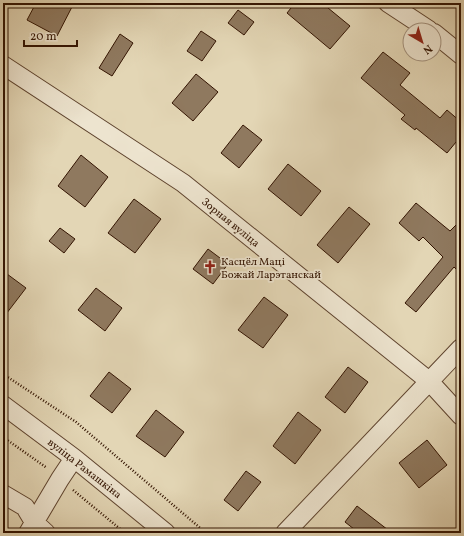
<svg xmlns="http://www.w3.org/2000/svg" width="464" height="536" font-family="Vollkorn,serif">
  <rect width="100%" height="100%" fill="#e3d6b5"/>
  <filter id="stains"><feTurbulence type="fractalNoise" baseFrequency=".005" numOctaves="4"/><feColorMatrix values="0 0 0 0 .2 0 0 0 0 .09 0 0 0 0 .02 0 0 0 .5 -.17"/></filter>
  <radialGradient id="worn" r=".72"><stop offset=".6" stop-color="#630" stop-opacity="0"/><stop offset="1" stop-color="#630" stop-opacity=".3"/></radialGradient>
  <!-- building -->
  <path fill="#8f795f" stroke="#331402" d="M36 3H74L57 36 27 20Z
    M295 3H322L350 26 330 49 287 13Z
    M238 10 254 22 244 35 228 23Z
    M201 31 216 41 202 61 187 51Z
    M120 34 133 43 112 76 99 68Z
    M383 52 410 73 400 85 440 118 447 110 461 122V136L447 153 416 128 415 130 401 119 405 115 361 78Z
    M196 74 218 92 193 121 172 103Z
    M243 125 262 140 239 168 221 153Z
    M81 155 108 177 85 207 58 186Z
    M288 164 321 191 301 216 268 189Z
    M134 199 161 219 135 253 108 233Z
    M416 203 450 231 461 220V274L454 267 416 312 405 303 443 257 423 237 419 241 399 223Z
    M349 207 370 224 338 263 317 245Z
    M60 228 75 239 64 253 49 241Z
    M208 249 228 264 213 284 193 269Z
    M3 271 26 288 3 318Z
    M96 288 122 308 105 331 78 310Z
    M264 297 288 315 263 348 238 330Z
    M348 367 368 382 345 413 325 397Z
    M109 372 131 389 112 413 90 396Z
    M156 410 184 432 165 457 136 436Z
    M298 412 321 430 295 464 273 446Z
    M427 440 447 465 419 488 399 463Z
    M246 471 261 482 238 511 224 500Z
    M357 506 392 533H359L345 522Z"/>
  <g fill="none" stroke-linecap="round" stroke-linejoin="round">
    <!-- minor casing -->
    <g stroke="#5f442f" stroke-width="20">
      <path id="minor" d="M388 3 429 30
        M434 33 461 55
        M3 65 183 183 429 381 461 416
        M3 405 74 458 166 533
        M3 494 25 507 34 522 46 533
        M28 533 60 479 74 458
        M285 533 461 348"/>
    </g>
    <!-- path -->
    <path stroke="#331402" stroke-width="2.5" stroke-dasharray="1 2" stroke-linecap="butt" d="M3 374 76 422 206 533
      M3 437 47 468
      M73 490 125 533
      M3 526 11 531"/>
    <!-- minor -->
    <use href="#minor" stroke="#ede4cf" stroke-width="18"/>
  </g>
  <!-- icons -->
  <defs>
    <g id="church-bare" transform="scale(1.08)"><path d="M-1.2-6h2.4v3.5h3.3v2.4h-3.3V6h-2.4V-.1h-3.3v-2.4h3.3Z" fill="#8f2418" stroke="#ede4cf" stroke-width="2.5" paint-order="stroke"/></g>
  </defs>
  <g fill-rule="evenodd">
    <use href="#church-bare" x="210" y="267"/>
  </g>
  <g text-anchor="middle" stroke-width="3.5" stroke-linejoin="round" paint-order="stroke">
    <!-- street labels -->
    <g font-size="11" fill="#331402" stroke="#ede4cf">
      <text transform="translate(231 222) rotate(39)" y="4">Зорная вуліца</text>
      <text transform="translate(85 468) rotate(38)" y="4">вуліца Рамашкіна</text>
    </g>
    <!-- poi labels -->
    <g font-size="11" fill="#331402" stroke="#ede4cf" text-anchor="start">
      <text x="221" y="265">Касцёл Маці<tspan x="221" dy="13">Божай Ларэтанскай</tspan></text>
    </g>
  </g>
  <!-- margin -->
  <rect width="464" height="536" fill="none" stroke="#e3d6b5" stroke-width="16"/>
  <rect x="4" y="4" width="456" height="528" fill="none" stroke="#331402" stroke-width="2"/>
  <rect x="8" y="8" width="448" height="520" fill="none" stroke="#331402"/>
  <!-- north arrow -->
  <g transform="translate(422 42) rotate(142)"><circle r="19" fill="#ede4cf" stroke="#a3917d"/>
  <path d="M0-3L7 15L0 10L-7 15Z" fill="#8f2418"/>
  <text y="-6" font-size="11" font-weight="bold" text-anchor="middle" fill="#331402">N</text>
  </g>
  <!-- scale -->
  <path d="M24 40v6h53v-6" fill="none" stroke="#331402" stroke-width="2"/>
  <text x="30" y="40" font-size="12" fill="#331402" stroke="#ede4cf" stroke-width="3" paint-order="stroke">20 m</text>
  <rect width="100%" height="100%" filter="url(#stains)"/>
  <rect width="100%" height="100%" fill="url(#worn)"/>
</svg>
